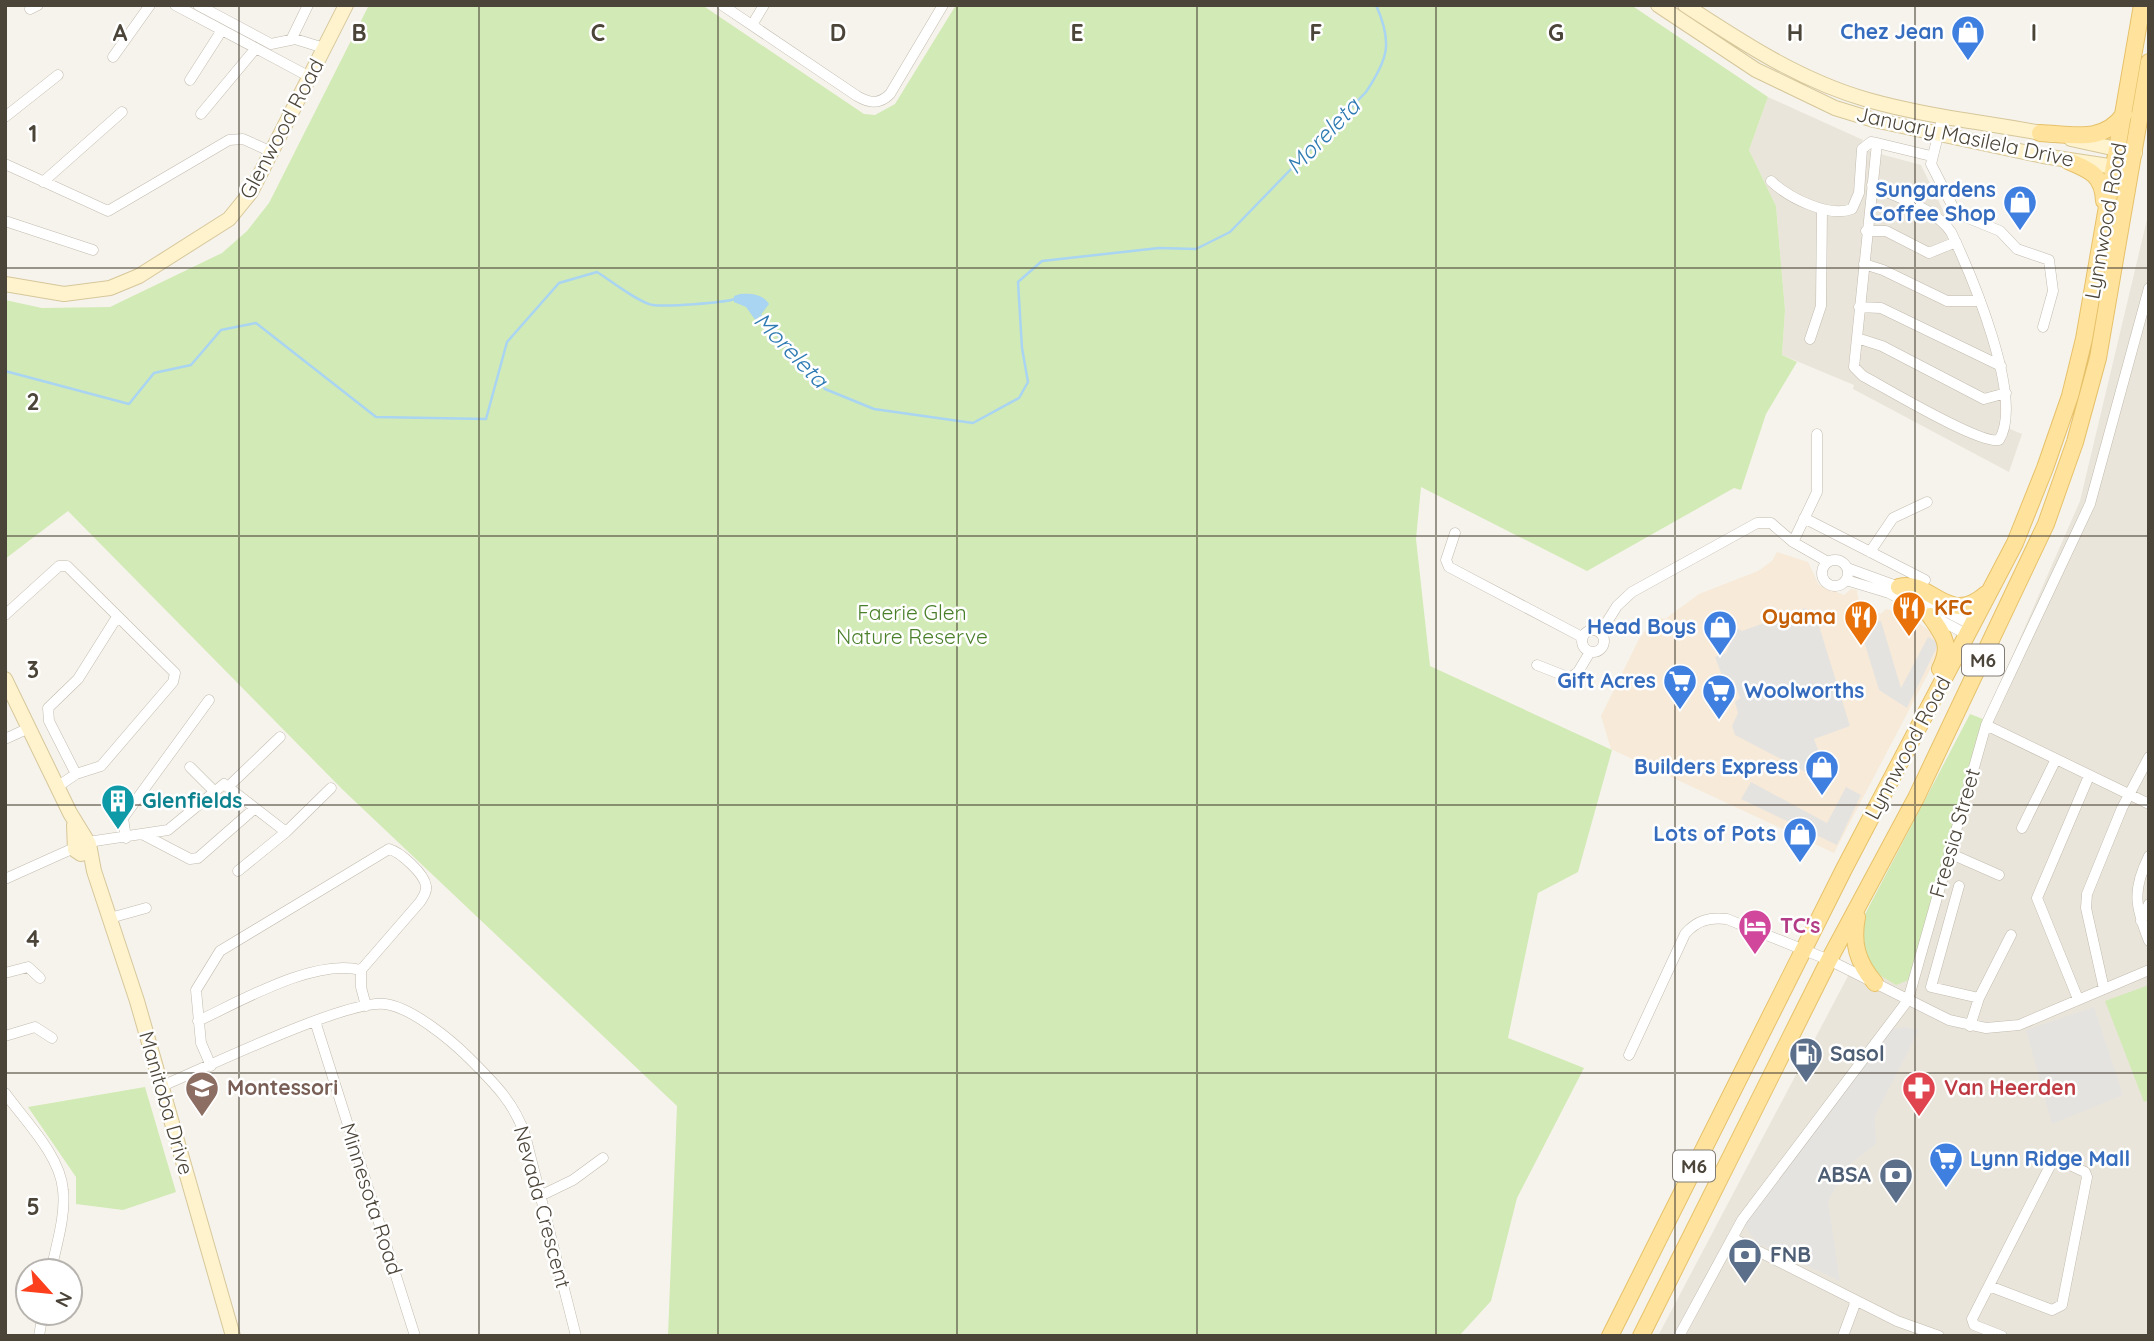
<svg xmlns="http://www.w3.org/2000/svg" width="2154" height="1341" font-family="Quicksand,sans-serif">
  <rect width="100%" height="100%" fill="#f6f3ec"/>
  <!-- residential -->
  <path fill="#eae5da" d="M1768 97 1863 140 1858 148 1921 165 1981 288 2004 365 2010 429 2022 434 2009 472 1853 389 1854 385 1782 355 1785 310 1776 206 1749 150Z
    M2149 211V1336H1658L1990 707 2080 501Z"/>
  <!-- commercial -->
  <path fill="#f7ead8" d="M1777 552 1808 562 1819 585 1844 595 1851 589 1857 590 1859 604 1881 614 1886 609 1905 614 1939 637 1942 647 1834 853 1611 749 1601 716 1639 639 1656 617 1665 619 1699 594 1758 571 1772 561Z"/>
  <!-- green -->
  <path fill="#d2eab5" d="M369 5H702L864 114 875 115 895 104 956 5H1631L1768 97 1749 150 1776 206 1785 310 1782 355 1797 362 1766 414 1741 490 1734 488 1587 571 1421 487 1416 539 1430 666 1612 750 1578 872 1538 893 1508 1038 1584 1068 1517 1198 1491 1301 1459 1336H668L677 1106 343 790 68 511 5 559V300L42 308 110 307 222 253 247 231 269 203Z
    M1970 714 1983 719 1911 979 1896 985 1866 967 1858 941 1862 920Z
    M2149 985V1100L2144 1102 2105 1001Z
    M145 1087 176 1192 123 1210 76 1204V1177L28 1107Z"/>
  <!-- parking -->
  <path fill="#e5e3e0" d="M1806 608 1810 614 1815 613 1850 726 1814 739 1819 752 1834 760 1823 781 1735 735 1732 726 1738 713 1735 702 1740 698 1734 680 1725 683 1715 657 1726 653 1732 639 1727 636 1733 626 1742 631Z
    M1881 621 1901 688 1928 637 1939 643 1907 708 1879 690 1859 625Z
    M1751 782 1827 823 1846 787 1861 795 1837 845 1741 799Z
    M2094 1007 2123 1095 2052 1124 2026 1030Z
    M1905 1027 1919 1030 1875 1116 1876 1144 1849 1165 1828 1201 1840 1281 1757 1243 1742 1223 1892 1029Z"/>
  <!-- water -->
  <path fill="#a9d4f2" d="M740 294C751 293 763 294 769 304L756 321 746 307 734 302V296Z"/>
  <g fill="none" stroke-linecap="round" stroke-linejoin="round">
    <!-- stream -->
    <path stroke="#a9d4f2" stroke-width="2.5" d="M760 315 825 389 874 409 973 423 1019 398 1028 382 1022 348 1018 282 1042 261 1159 248 1196 249 1230 232 1366 92C1388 59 1393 43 1376 5
      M5 371 129 404 154 373 191 365 221 330 256 323 376 417 486 419 507 342 559 283 597 272C610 280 639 303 653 305 667 307 722 303 735 299"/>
    <!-- street casing -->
    <g stroke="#c2bbae" stroke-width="11">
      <path id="street" d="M175 5 310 77
        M198 5 271 44 295 39 324 48
        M722 5 857 96C869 103 879 105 890 94L943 5
        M30 9 38 5
        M752 25 764 5
        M291 40 308 5
        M113 57 150 5
        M190 80 222 30
        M201 114 256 48
        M1943 115 1931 164 1956 213 2000 231 2017 249 2049 260 2053 291 2043 327
        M5 117 58 75
        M5 164 108 211 229 140 243 139 272 152
        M1771 181C1789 198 1829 218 1852 209L1859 193 1862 149 1871 142 1877 143
        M43 182 122 112
        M1872 185C1897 198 1935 208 1951 232 1971 274 2025 400 1999 440 1980 445 1886 388 1863 376L1854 367 1877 143 1931 156
        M5 221 93 250
        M1866 231H1886L1929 253 1956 242
        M1864 264 1883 270 1947 301H1978
        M1859 307 1881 308 2001 366
        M1857 338 1882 346 1984 399 2006 393
        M1810 339 1821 306 1822 209
        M1804 518 1925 580
        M1455 533 1446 560 1449 567 1582 637
        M1793 542 1817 492V434
        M1870 552 1893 518 1927 502
        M1822 573a13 13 0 1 1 26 0a13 13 0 1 1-26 0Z
        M1847 568 1899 587 1972 625
        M1846 580 1889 593 1968 635
        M5 615 59 566H67L175 673 173 682 101 766 76 774
        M1582 641a11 11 0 1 1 22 0a11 11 0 1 1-22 0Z
        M1600 633 1617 606 1632 592 1757 523H1771L1793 542 1828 562
        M1537 665 1570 678 1578 672 1590 652
        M1986 725 2149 804
        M5 739 29 728
        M190 767 213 790
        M229 786 280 737
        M57 787 76 774 49 721 48 708 78 679 117 617
        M2022 828 2056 759
        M144 835 190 859 198 858 255 808
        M126 838 123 818 209 700
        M88 842 168 830 224 784 286 832 331 788
        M1949 853 1999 875
        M2149 856C2132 890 2135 906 2149 941
        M238 871 286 832
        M5 879 74 848
        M1959 886 1931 987 1979 998
        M110 918 146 908
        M2141 921 2149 904
        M5 973 28 967 40 978
        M2104 989 2086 908 2087 894 2122 808 2149 757
        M2078 999 2037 898 2089 776
        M198 1021C241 1001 314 958 361 970
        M315 1021 415 1336
        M1970 1026 1979 998 2011 935
        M5 1036 35 1027 52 1038
        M1629 1055 1685 934C1697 920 1710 917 1727 919L1829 960 1949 1020 1986 1028 2019 1025 2149 970
        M211 1066 201 1043 196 990 220 951 389 849C400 852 424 873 426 886 427 892 423 897 420 902L361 970V987L366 1006
        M162 1086C205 1068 347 999 385 1004 411 1007 451 1040 469 1058 493 1082 514 1102 525 1135L576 1336
        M5 1093C25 1121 60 1155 63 1190 66 1216 56 1246 51 1271
        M540 1196 573 1180 603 1158
        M1732 1238 1897 1321 1939 1336
        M1989 1286 2052 1310 2062 1305 2087 1177 2085 1172 2057 1159 2053 1160 1972 1319 1974 1325 2002 1336
        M39 1336 43 1313
        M1679 1336 1742 1220 1908 1000 1986 725 2090 504 2149 288
        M1843 1336 1856 1301"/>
    </g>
    <!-- secondary casing -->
    <g stroke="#d6c79b" stroke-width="16">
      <path id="secondary" d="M1658 5 1756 70 1835 108 1874 120 2043 156 2122 168
        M1685 5C1743 43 1801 81 1868 100 1928 117 1991 123 2052 135
        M2071 139 2135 153
        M5 284 64 294 110 288 139 276 229 219 251 192 346 5
        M5 679 70 813 89 844 94 871 137 1001 233 1336
        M74 825 75 850 81 854"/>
    </g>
    <!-- primary casing -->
    <g stroke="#e6c16a" stroke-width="18">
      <path id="primary" d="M2040 133C2072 134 2103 144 2124 114
        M2068 161C2090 170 2103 175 2104 201
        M1899 587C1931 578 1947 628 1986 594
        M1930 616C1944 636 1952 645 1940 669
        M1857 917C1852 943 1857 962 1875 983
        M1610 1336 1844 869 2015 543 2045 468 2070 396 2084 339 2142 5
        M1641 1336 1829 960 1916 798 2046 524 2075 442 2098 358 2149 62"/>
    </g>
    <!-- street -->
    <use href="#street" stroke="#fff" stroke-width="10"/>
    <!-- secondary -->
    <use href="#secondary" stroke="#fff3cd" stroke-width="14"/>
    <!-- primary -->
    <use href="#primary" stroke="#ffe39c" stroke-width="16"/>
  </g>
  <!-- grid -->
  <path fill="none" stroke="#4b4439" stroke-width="2" stroke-opacity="0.55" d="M239 5V1336M479 5V1336M718 5V1336M957 5V1336M1197 5V1336M1436 5V1336M1675 5V1336M1915 5V1336M5 268H2149M5 536H2149M5 805H2149M5 1073H2149"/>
  <!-- icons -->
  <defs>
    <g id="shop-pin" transform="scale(1.75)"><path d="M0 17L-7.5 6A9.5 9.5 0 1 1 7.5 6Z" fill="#3f7fe0" stroke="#fff"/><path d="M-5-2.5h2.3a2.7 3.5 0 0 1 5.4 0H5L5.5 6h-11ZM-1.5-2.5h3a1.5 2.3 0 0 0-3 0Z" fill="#fff"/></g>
    <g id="restaurant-pin" transform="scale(1.75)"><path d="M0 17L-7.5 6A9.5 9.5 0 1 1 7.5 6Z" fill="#e8710a" stroke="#fff"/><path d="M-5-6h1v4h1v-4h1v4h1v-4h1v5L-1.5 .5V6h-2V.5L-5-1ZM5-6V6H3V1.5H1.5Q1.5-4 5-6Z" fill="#fff"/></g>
    <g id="supermarket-pin" transform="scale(1.75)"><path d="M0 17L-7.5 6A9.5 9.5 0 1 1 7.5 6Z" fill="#3f7fe0" stroke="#fff"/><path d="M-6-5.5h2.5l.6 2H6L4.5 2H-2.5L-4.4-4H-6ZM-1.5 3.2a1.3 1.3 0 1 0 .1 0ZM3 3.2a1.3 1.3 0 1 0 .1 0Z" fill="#fff"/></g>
    <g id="building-pin" transform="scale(1.75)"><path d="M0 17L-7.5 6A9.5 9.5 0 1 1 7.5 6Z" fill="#0f9aa8" stroke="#fff"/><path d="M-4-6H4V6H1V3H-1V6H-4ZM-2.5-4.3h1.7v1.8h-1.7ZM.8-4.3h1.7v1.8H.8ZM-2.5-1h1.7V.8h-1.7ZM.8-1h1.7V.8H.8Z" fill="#fff"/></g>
    <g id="hotel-pin" transform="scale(1.75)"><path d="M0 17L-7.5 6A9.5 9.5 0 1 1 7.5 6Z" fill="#d1479c" stroke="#fff"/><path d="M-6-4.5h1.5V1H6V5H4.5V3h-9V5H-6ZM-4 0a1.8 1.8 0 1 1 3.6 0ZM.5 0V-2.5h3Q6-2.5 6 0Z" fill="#fff"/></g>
    <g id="fuel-pin" transform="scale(1.75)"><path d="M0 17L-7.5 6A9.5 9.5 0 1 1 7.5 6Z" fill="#5c6f8a" stroke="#fff"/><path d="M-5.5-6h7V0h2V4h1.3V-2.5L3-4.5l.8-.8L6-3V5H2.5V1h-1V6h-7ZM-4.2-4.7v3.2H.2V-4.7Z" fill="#fff"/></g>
    <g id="school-pin" transform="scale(1.75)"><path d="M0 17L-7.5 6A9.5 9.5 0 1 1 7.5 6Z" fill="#8d6e63" stroke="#fff"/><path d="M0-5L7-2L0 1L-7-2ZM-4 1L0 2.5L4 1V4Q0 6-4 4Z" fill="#fff"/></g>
    <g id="pharmacy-pin" transform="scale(1.75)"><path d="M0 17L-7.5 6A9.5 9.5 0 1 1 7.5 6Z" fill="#e0444e" stroke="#fff"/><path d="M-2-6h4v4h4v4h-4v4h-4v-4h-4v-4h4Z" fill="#fff"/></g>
    <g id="bank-pin" transform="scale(1.75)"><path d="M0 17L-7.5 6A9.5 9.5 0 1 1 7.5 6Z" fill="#5c6f8a" stroke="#fff"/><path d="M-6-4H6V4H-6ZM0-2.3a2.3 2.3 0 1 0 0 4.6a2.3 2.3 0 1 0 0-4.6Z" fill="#fff"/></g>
  </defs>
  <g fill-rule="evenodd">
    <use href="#shop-pin" x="1968" y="32"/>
    <use href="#shop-pin" x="2020" y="202"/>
    <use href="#restaurant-pin" x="1909" y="608"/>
    <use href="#restaurant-pin" x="1861" y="617"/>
    <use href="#shop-pin" x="1720" y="627"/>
    <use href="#supermarket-pin" x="1680" y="681"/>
    <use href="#supermarket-pin" x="1719" y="691"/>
    <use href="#shop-pin" x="1822" y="767"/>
    <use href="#building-pin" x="118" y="801"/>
    <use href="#shop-pin" x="1800" y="834"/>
    <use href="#hotel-pin" x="1755" y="926"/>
    <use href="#fuel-pin" x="1806" y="1054"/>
    <use href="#school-pin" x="202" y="1088"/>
    <use href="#pharmacy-pin" x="1919" y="1088"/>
    <use href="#supermarket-pin" x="1946" y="1159"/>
    <use href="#bank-pin" x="1896" y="1175"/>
    <use href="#bank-pin" x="1745" y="1255"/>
  </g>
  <g text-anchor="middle" stroke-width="5" stroke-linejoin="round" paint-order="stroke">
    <!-- shield labels -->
    <g fill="#fff" stroke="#817c74" stroke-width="2">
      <rect x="1962" y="644.5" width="42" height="31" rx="5"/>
      <rect x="1673" y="1150.5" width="42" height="31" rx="5"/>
    </g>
    <g font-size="19" font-weight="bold" fill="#4b4439">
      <text x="1983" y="667">M6</text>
      <text x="1694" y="1173">M6</text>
    </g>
    <!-- shop labels -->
    <g font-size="21" font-weight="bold" fill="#366cbe" stroke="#fff" text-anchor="end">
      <text x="1944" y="39">Chez Jean</text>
      <text x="1996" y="197">Sungardens<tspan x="1996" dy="24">Coffee Shop</tspan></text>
      <text x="1696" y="634">Head Boys</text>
      <text x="1656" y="688">Gift Acres</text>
      <text x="1744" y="698" text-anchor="start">Woolworths</text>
      <text x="1798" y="774">Builders Express</text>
      <text x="1776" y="841">Lots of Pots</text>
      <text x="1970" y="1166" text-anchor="start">Lynn Ridge Mall</text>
    </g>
    <!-- street labels -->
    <g font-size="21" fill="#4b4439" stroke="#fff">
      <text transform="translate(282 129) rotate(-62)" y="7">Glenwood Road</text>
      <text transform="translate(1965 137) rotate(12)" y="7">January Masilela Drive</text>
      <text transform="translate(2106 221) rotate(-80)" y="7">Lynnwood Road</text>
      <text transform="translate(1908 748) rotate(-62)" y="7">Lynnwood Road</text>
      <text transform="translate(1955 833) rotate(-74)" y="7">Freesia Street</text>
      <text transform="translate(166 1103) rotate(74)" y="7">Manitoba Drive</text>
      <text transform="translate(371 1199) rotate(72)" y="7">Minnesota Road</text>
      <text transform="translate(542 1207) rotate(75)" y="7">Nevada Crescent</text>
    </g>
    <!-- food labels -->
    <g font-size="21" font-weight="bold" fill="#c56008" stroke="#fff" text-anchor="start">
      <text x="1934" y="615">KFC</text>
      <text x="1836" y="624" text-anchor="end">Oyama</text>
    </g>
    <!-- park labels -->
    <g font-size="21" fill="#4a7f2a" stroke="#fff">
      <text x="912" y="620">Faerie Glen<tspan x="912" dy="24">Nature Reserve</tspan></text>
    </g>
    <!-- culture labels -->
    <g font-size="21" font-weight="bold" fill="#0d838f" stroke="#fff" text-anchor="start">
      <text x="142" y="808">Glenfields</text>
    </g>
    <!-- hotel labels -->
    <g font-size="21" font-weight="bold" fill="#b23c85" stroke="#fff" text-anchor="start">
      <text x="1780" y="933">TC's</text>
    </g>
    <!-- service labels -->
    <g font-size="21" font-weight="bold" fill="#4e5e75" stroke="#fff" text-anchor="start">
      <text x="1830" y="1061">Sasol</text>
      <text x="1871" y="1182" text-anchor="end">ABSA</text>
      <text x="1770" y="1262">FNB</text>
    </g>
    <!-- education labels -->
    <g font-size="21" font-weight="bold" fill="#785e54" stroke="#fff" text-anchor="start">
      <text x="227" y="1095">Montessori</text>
    </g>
    <!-- health labels -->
    <g font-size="21" font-weight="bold" fill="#be3a42" stroke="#fff" text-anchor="start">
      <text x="1944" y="1095">Van Heerden</text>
    </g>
    <!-- water labels -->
    <g font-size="23" font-style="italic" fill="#2e7ab2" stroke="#fff">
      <text transform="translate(1323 136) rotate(-46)" y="8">Moreleta</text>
      <text transform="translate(791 350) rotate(46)" y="8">Moreleta</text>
    </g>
  </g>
  <g font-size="23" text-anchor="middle" font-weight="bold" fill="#4b4439" stroke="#fff" stroke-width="5" stroke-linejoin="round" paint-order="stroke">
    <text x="120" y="41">A</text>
    <text x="359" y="41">B</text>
    <text x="598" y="41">C</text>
    <text x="838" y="41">D</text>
    <text x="1077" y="41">E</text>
    <text x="1316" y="41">F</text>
    <text x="1556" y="41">G</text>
    <text x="1795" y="41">H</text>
    <text x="2034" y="41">I</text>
    <text x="33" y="142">1</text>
    <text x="33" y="410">2</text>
    <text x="33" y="678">3</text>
    <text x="33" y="947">4</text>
    <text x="33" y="1215">5</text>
  </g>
  <!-- border -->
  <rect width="2154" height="1341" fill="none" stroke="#4b4439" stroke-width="14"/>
  <!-- north arrow -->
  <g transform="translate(49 1292) rotate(117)"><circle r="33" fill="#ffffff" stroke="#b7b4b0" stroke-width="2"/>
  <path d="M0-5L12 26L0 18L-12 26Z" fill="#fc3f1d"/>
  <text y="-10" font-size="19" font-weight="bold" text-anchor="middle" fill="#4b4439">N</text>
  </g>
</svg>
